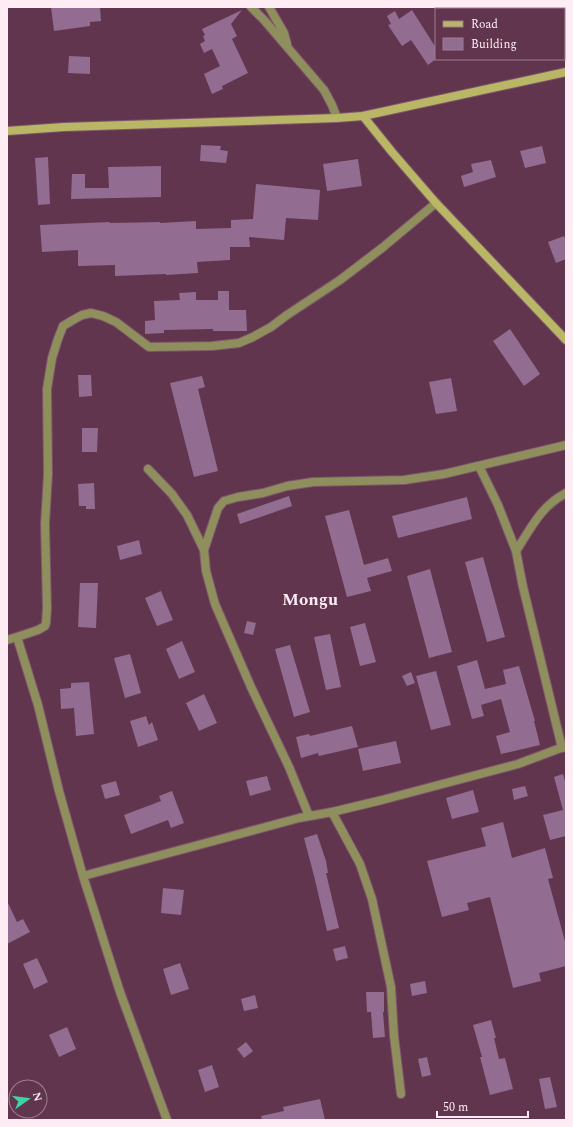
<svg xmlns="http://www.w3.org/2000/svg" width="573" height="1127" font-family="Spectral,serif">
  <rect width="100%" height="100%" fill="#61354d"/>
  <!-- building -->
  <path fill="#926c91" d="M51 7H100L101 21 90 22V26L54 31Z
    M242 10 231 24 237 36 232 39 248 73 222 86 223 89 212 94 204 74 220 66 212 49 204 53 200 44 205 41 203 36 205 35 202 29Z
    M412 10 436 48V59L428 65 411 40 402 46 388 25 391 24 387 16 395 11 399 19Z
    M69 56 90 57V74L68 73Z
    M201 145 221 146 220 150 228 151 226 163 200 161Z
    M542 146 546 163 525 168 520 151Z
    M48 157 50 204 38 205 35 158Z
    M358 159 362 186 327 191 323 164Z
    M491 160 496 177 464 187 461 176 473 172 471 164Z
    M161 166V197L71 199 72 174H85V188H109L108 167Z
    M256 184 320 190 318 220 286 218 284 240 249 237 250 247H230V260L197 262 198 273 166 275V274L115 276V265L78 266V250L42 252 40 225 109 222 110 223 160 222V223L196 221V229L231 228V220L253 219Z
    M564 236 566 241V259L556 263 548 242Z
    M218 291H229V310H246L247 331H213V329L164 330V333L145 334V321L155 320 154 301 180 300 179 293 196 292V300H218Z
    M510 329 540 374 524 386 493 341Z
    M78 375H91L92 396 79 397Z
    M202 376 205 387 198 389 218 471 194 477 170 383Z
    M451 378 457 411 436 414 429 382Z
    M82 428H98L97 452H82Z
    M94 483 95 509H86V506H79L78 484Z
    M289 496 292 506 240 524 237 514Z
    M467 497 472 519 398 538 392 516Z
    M349 510 364 565 388 558 392 571 367 578 371 591 347 597 325 516Z
    M139 540 142 554 120 560 117 546Z
    M483 557 505 637 487 642 465 562Z
    M430 569 452 652 429 658 407 576Z
    M80 583H98L96 628 78 627Z
    M161 591 173 620 157 626 145 598Z
    M247 621 256 623 253 635 244 633Z
    M365 623 376 662 360 666 350 627Z
    M330 634 341 687 326 690 314 637Z
    M182 641 195 672 179 679 166 649Z
    M290 645 310 712 294 717 275 649Z
    M130 654 141 693 125 698 114 658Z
    M477 660 485 689 506 684 503 670 519 666 535 721H534L540 745 501 754 496 736 510 732 501 699 481 705 484 716 472 719 457 666Z
    M436 671 451 725 431 730 416 676Z
    M411 672 415 683 407 686 402 676Z
    M89 682 94 734 76 736 74 708 61 709 60 689 71 688V683Z
    M204 694 217 723 199 731 186 703Z
    M146 716 149 725 152 722 158 740 138 747 130 721Z
    M352 726 358 747 319 756 318 753 301 758 296 737 309 734 310 736Z
    M396 741 401 763 363 771 358 749Z
    M563 774 566 784V836L550 840 543 815 563 810 554 777Z
    M267 776 271 790 250 796 246 781Z
    M116 781 120 795 105 799 101 785Z
    M525 786 528 796 514 800 512 789Z
    M473 790 479 812 452 819 446 798Z
    M172 791 184 823 171 828 168 820 131 834 124 815 161 801 159 796Z
    M503 822 512 858 545 848 553 878 548 879 566 945V966L539 973 541 981 513 988 490 897 467 903 469 910 442 917 427 861 486 846 481 828Z
    M317 834 326 861 328 873H326L339 928 327 931 314 876 304 838Z
    M163 888 184 890 181 915 161 913Z
    M7 901 17 922 23 919 30 932 7 944Z
    M345 946 348 958 336 961 333 949Z
    M37 958 48 982 34 989 23 964Z
    M180 963 189 989 171 995 163 969Z
    M425 981 427 993 412 996 410 984Z
    M366 992H384V1012H383L385 1037 373 1038 371 1012H367Z
    M255 995 258 1008 244 1011 241 999Z
    M491 1020 496 1038H494L499 1059 505 1058 513 1089 490 1095 480 1057H482L473 1025Z
    M67 1027 76 1049 59 1057 49 1035Z
    M246 1042 253 1051 244 1058 237 1049Z
    M427 1057 431 1075 422 1077 418 1059Z
    M212 1065 219 1087 205 1092 198 1070Z
    M550 1077 557 1107 545 1109 539 1079Z
    M320 1099 325 1120H262L261 1116 284 1111 283 1107Z"/>
  <g fill="none" stroke-linecap="round" stroke-linejoin="round">
    <!-- street casing -->
    <g stroke="#7d566b" stroke-width="10">
      <path id="street" d="M251 7 264 20 324 90 332 105 337 118
        M269 7 284 33 287 44
        M479 466 498 505 516 551 523 587 562 748
        M148 469 172 494 187 515 204 550 206 571 215 604 251 687 289 767 309 816
        M204 550 218 508 224 501 238 497 263 493 287 486 313 482 404 480 444 474 566 445
        M516 551C531 528 541 506 566 493
        M7 640 17 637
        M332 812 360 864 372 899 391 987 394 1036 401 1094
        M83 876 299 818 332 812 382 800 518 764 566 746
        M167 1120 120 992 83 876 59 791 38 705 17 637 38 630 45 626 46 623 47 608 45 524 48 474 47 389 52 358 58 339 63 326 73 320 82 315 91 313 103 316 116 322 149 347 212 346 239 343 253 337 271 327 287 315 340 280 382 248 436 203"/>
    </g>
    <!-- secondary casing -->
    <g stroke="#7d566b" stroke-width="10">
      <path id="secondary" d="M363 116 392 152 436 203 566 340
        M7 131 64 127 337 118 363 116 566 72"/>
    </g>
    <!-- street -->
    <use href="#street" stroke="#8f8e5d" stroke-width="8"/>
    <!-- secondary -->
    <use href="#secondary" stroke="#b9b665" stroke-width="8"/>
  </g>
  <g text-anchor="middle" stroke-width="4" stroke-linejoin="round" paint-order="stroke">
    <!-- district labels -->
    <g font-size="17" font-weight="bold" fill="#fdecf4" stroke="#61354d">
      <text x="310" y="605">Mongu</text>
    </g>
  </g>
  <!-- border -->
  <rect width="573" height="1127" fill="none" stroke="#fdecf4" stroke-width="16"/>
  <!-- legend -->
  <rect x="435" y="8" width="130" height="52" fill="#61354d" stroke="#9f7e90"/>
  <rect x="443" y="21" width="20" height="6" fill="#b9b665" stroke="#9f7e90"/>
  <text x="471" y="28" font-size="12" fill="#fdecf4">Road</text>
  <rect x="443" y="38" width="20" height="12" fill="#926c91" stroke="#9f7e90"/>
  <text x="471" y="48" font-size="12" fill="#fdecf4">Building</text>
  <!-- north arrow -->
  <g transform="translate(28 1099) rotate(76)"><circle r="19" fill="#61354d" stroke="#9f7e90"/>
  <path d="M0-3L7 15L0 10L-7 15Z" fill="#3cd4a4"/>
  <text y="-6" font-size="11" font-weight="bold" text-anchor="middle" fill="#fdecf4">N</text>
  </g>
  <!-- scale -->
  <path d="M437 1111v6h91v-6" fill="none" stroke="#fdecf4" stroke-width="2"/>
  <text x="443" y="1111" font-size="12" fill="#fdecf4" stroke="#61354d" stroke-width="3" paint-order="stroke">50 m</text>
</svg>
